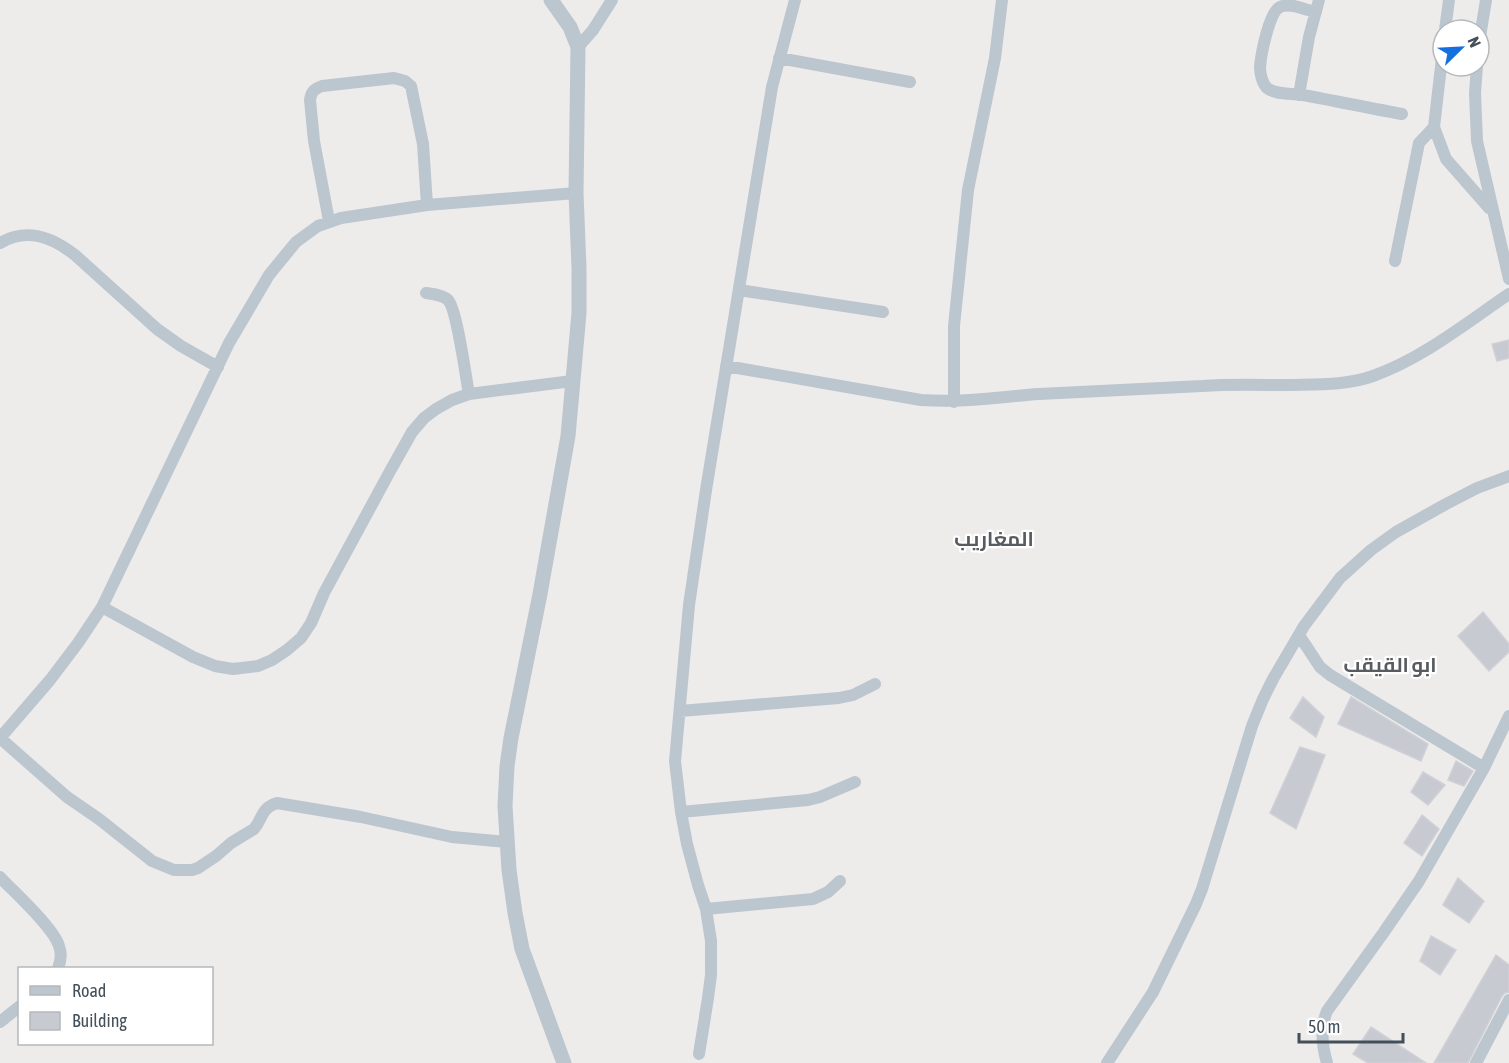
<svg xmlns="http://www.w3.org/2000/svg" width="1509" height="1063" font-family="'Asap Condensed',Cairo,sans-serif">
  <rect width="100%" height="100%" fill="#eeebeb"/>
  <!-- building -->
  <path fill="#c8cad1" stroke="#cfd1d7" stroke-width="1.5" d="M1509 340V358L1497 361 1492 344Z
    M1483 612 1509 644V652L1489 671 1458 636Z
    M1303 697 1324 717 1316 737 1290 718Z
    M1351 697 1428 744 1421 761 1338 724Z
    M1300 747 1325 755 1296 829 1270 813Z
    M1456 761 1473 771 1464 786 1448 780Z
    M1423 772 1445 785 1428 805 1411 792Z
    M1422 815 1439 829 1422 856 1404 843Z
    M1458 878 1484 901 1469 923 1443 905Z
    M1431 936 1456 950 1440 975 1420 961Z
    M1496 955 1509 965V992L1505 993 1502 996 1468 1063H1434Z
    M1371 1027 1426 1063H1368L1353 1054Z"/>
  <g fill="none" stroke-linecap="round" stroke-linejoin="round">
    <!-- minor -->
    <path stroke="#bbc6cf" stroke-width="12" d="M1316 12C1305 10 1290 2 1280 7 1269 12 1261 55 1260 67 1260 73 1262 83 1267 88 1275 95 1292 93 1303 95 1336 101 1369 108 1402 114
      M1445 30 1449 0
      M1479 43 1486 0
      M578 47 593 30 612 0
      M1443 49 1434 127 1446 159 1489 208
      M779 58 910 82
      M1477 66 1475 93 1477 141 1509 279
      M1299 95 1309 37 1319 0
      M329 221 314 141 310 100C311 92 314 89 322 86L394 78 405 81 411 86 423 144 427 205
      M0 243C27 227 52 237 75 255L157 329 181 346 218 367
      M1395 261 1419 143 1434 127
      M739 290 883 312
      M426 293C433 294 443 295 448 300 457 309 466 379 469 394
      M726 366 921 400C962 403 999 397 1039 394 1093 391 1148 389 1202 386 1229 384 1257 385 1284 385 1314 384 1345 386 1373 376 1423 358 1466 323 1509 294
      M954 402V326L968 190 995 58 1002 0
      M102 607 193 657 215 666 233 669 258 666 272 660 287 650 301 638 311 623 324 593 389 473 412 432 424 418 436 409 452 400 469 394 572 381
      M1299 635 1320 667 1330 675 1484 768
      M680 711 839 698 853 695 875 684
      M0 738 50 680 78 643 102 607 229 343 269 275 296 242 318 226 341 218 427 205 576 193
      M0 738 67 797 99 819 152 861 174 870H192L198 868 216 856 231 843 254 829C263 818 261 808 277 803L361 817 452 837 507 842
      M681 812 808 800 820 797 855 782
      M0 877C14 892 54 928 59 946 62 954 61 961 58 968
      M706 909 813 899 828 892 840 881
      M0 1022 20 1006
      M699 1054 708 998 711 975V941L706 909 698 885 687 844 681 812 675 761 689 605 706 490 772 87 795 0
      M1107 1063 1153 992 1196 904 1202 889 1252 726 1263 699 1273 679 1304 626 1340 578 1371 550 1396 532 1446 504 1477 488 1509 476
      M1327 1063C1322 1046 1320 1028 1327 1011L1384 932 1419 881 1484 768 1509 716
      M1476 1063 1509 1000"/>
    <!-- tertiary -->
    <path stroke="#bbc6cf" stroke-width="15" d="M551 0 570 27 578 47 576 193 579 268V313L568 436 540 594 511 738 507 766 505 806 509 870 515 913 522 949 564 1063"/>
  </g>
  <g text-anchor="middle" stroke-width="4.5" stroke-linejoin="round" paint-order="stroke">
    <!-- neighbourhood labels -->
    <g font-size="20" font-weight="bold" fill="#585c60" stroke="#fff">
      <text x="994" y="546">المغاريب</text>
      <text x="1390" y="672">ابو القيقب</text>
    </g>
  </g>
  <!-- legend -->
  <rect x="18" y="967" width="195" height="78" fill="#ffffff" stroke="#b4b9bd" stroke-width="1.5"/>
  <rect x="30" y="986" width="30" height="9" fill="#bbc6cf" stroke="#b4b9bd" stroke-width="1.5"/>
  <text x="72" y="997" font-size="18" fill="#434f59">Road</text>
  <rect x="30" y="1012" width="30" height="18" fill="#c8cad1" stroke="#b4b9bd" stroke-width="1.5"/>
  <text x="72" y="1027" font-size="18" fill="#434f59">Building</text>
  <!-- north arrow -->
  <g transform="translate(1461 48) rotate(66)"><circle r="28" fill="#ffffff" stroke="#b4b9bd" stroke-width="1.5"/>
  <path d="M0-4.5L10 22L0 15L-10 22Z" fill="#146fdf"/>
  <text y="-9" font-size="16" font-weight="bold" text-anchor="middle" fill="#434f59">N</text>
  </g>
  <!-- scale -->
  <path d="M1299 1033v9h104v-9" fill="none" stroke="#434f59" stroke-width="3"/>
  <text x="1308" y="1033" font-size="18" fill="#434f59" stroke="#ffffff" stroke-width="4.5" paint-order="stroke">50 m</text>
</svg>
